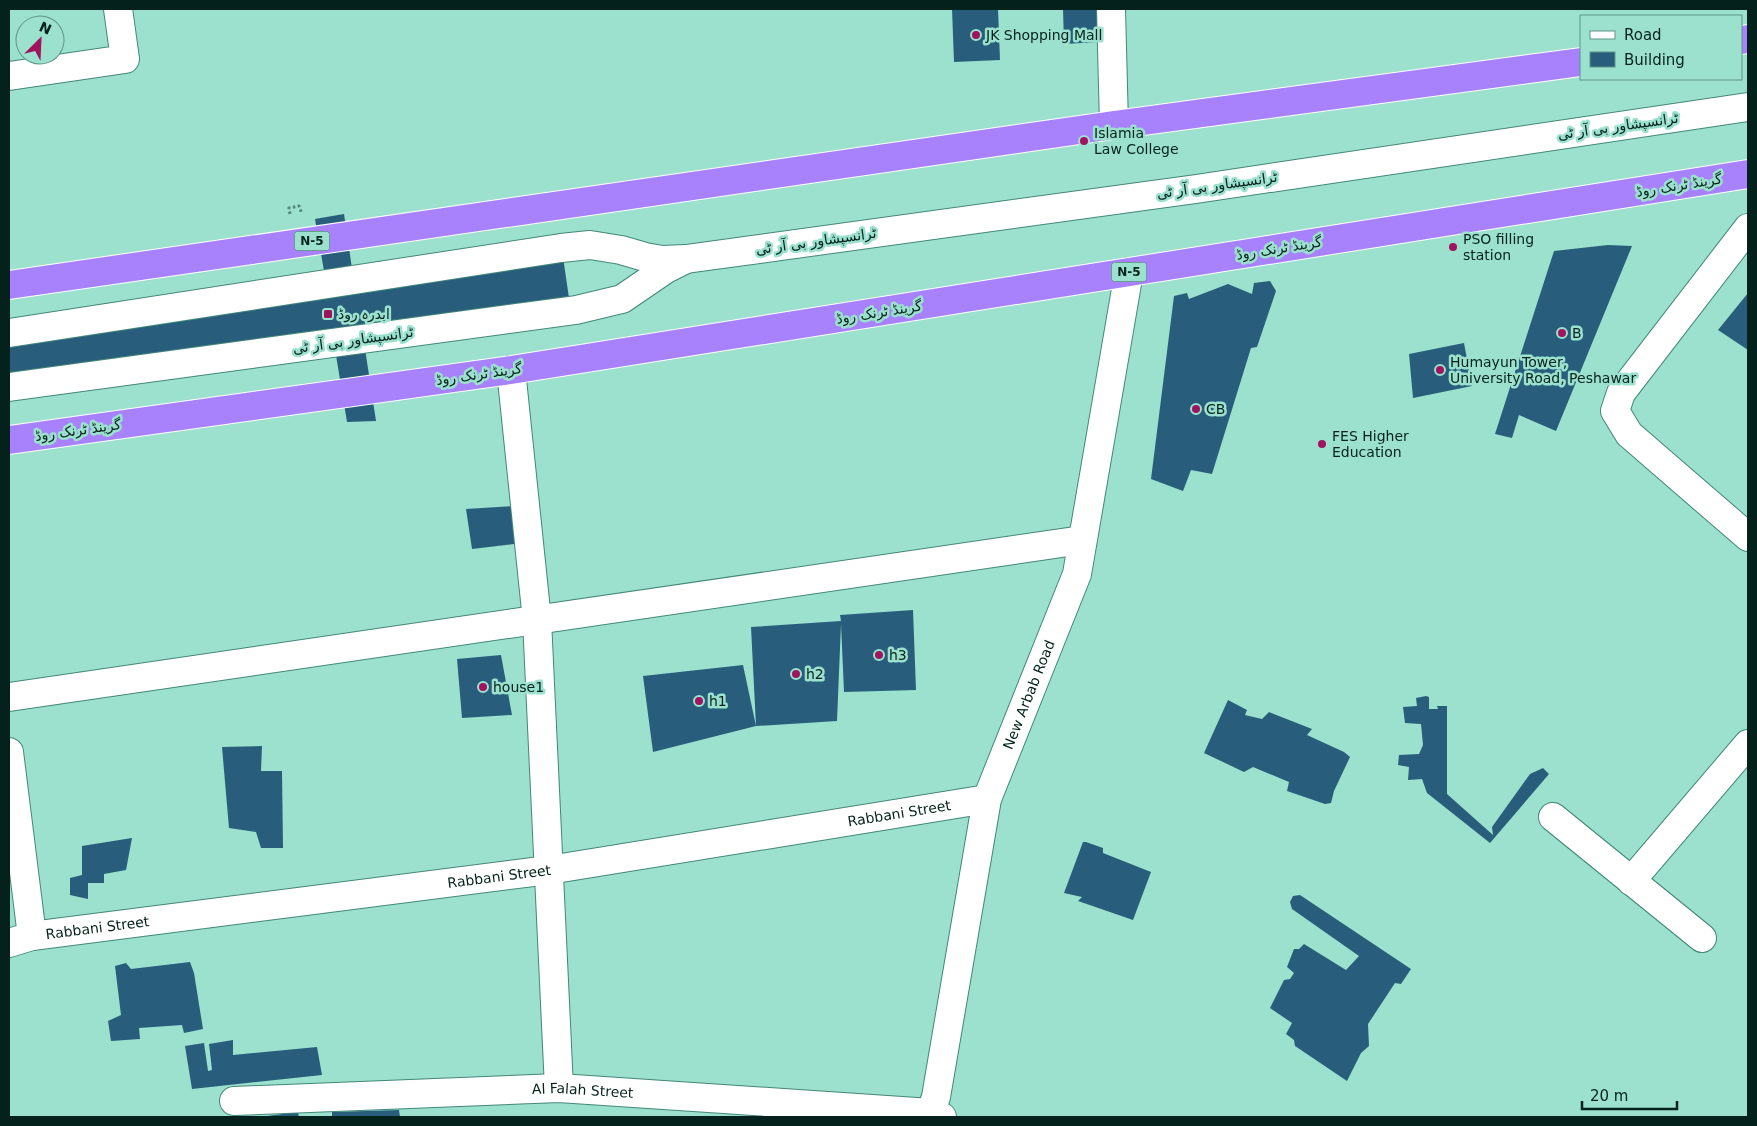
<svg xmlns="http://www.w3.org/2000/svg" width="1757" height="1126" font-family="'DejaVu Sans','Noto Sans Arabic',sans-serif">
  <rect width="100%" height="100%" fill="#9be1ce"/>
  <!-- building -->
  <path fill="#285e7c" d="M952 9H998L1000 60 954 62Z
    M1063 9H1098L1099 42 1064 44Z
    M344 214 355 289 563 257 569 298 362 329 376 421 347 422 332 331 9 378V340L328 294 315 219Z
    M1608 245 1632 246 1556 431 1519 415 1512 438 1495 434 1554 251Z
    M1270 281 1276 291 1257 347 1251 348 1212 474 1191 470 1183 491 1151 479 1174 296 1187 293 1189 299 1228 284 1252 294 1254 283Z
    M1748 293V350L1718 330Z
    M1464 343 1472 386 1413 398 1409 354Z
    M516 506 522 543 472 549 466 509Z
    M913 610 916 690 844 692 841 624 837 721 756 726 653 752 643 676 743 665 756 726 751 627 841 621 840 615Z
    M501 655 512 715 462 718 457 659Z
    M1426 696 1429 697V709H1438L1437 706H1447V794L1493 835 1492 827 1530 774 1543 768 1549 774 1490 843 1427 793 1422 779 1408 780 1409 767 1398 765 1399 755 1419 754 1423 745 1421 724 1405 723 1403 707 1417 706 1416 698Z
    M1228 700 1247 710 1245 715 1262 719 1269 712 1312 729 1307 735 1344 752 1350 757 1334 791 1331 803 1325 804 1287 791 1289 782 1253 767 1244 772 1204 753Z
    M262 746 261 771H282L283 848H261L256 832 229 828 222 747Z
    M132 838 126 870 104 874V883H88V899L70 895V878L82 875V846Z
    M1083 842H1086L1103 848V853L1151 872 1133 920 1078 901 1082 897 1064 893Z
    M1300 895 1411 969 1401 984 1395 983 1368 1024 1369 1046 1361 1053 1347 1081 1295 1046 1294 1040 1286 1034 1292 1023 1270 1008 1284 980 1290 979 1294 973 1287 967 1294 949H1299L1304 944 1346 970 1359 956 1292 909 1290 902 1293 896Z
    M190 962 194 973 203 1029 184 1033 182 1025 139 1028 140 1039 111 1041 108 1021 121 1015 115 966 126 963 131 969Z
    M233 1040V1055L317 1047 322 1075 192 1089 185 1046 204 1043 208 1071 212 1070 209 1044Z
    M399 1110 400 1117H332V1112Z
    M298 1112 299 1117H267V1116Z"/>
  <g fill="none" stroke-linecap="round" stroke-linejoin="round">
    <!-- minor casing -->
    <g stroke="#438777" stroke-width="30">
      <g id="minor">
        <path d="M1111 9 1114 125"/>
        <path d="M9 76 125 59 118 9"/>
        <path d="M1748 228 1621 393 1615 411 1629 434 1748 537"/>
        <path d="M686 259 1196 189 1748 107"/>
        <path d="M9 333 561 248 590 245 621 250 645 257 662 260 686 259 666 269 622 299 576 310 9 387"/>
        <path d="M511 370 537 620 559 1088"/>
        <path d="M9 697 1082 540"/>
        <path d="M9 752 32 936"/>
        <path d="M1553 817 1702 938"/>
        <path d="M1631 881 1748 744"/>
        <path id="s1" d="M9 943 32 936 549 870 987 799"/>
        <path id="s2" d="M234 1101 559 1088 931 1113 942 1117"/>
        <path id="s3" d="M929 1117 936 1097 987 799 1077 574 1129 272"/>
      </g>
    </g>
    <!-- highway casing -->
    <g stroke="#fff" stroke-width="30">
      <path id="highway" d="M1741 40 1748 39
        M9 285 1114 125 1581 62
        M9 440 511 370 1748 174"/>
    </g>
    <!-- path -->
    <path stroke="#528477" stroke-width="3" stroke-dasharray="2.5 2.5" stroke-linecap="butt" d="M290 214 289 208 299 206 302 214"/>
    <!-- minor -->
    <use href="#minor" stroke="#fff" stroke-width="28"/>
    <!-- highway -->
    <use href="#highway" stroke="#a882fd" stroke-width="28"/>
  </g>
  <!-- markers -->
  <g fill="#a0145e" stroke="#9be1ce" stroke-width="2">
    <circle cx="976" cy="35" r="5"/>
    <circle cx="1084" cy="141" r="5"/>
    <circle cx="1453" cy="247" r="5"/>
    <rect x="323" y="309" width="10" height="10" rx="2.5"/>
    <circle cx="1562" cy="333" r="5"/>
    <circle cx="1440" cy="370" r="5"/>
    <circle cx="1196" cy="409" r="5"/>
    <circle cx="1322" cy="444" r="5"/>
    <circle cx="879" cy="655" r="5"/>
    <circle cx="796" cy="674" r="5"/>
    <circle cx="483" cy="687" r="5"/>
    <circle cx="699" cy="701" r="5"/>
  </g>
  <g text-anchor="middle" stroke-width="5" stroke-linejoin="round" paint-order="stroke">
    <!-- shield labels -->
    <g fill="#9be1ce" stroke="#315b51" stroke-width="1">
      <rect x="294.5" y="231.5" width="35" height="19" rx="4"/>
      <rect x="1111.5" y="262.5" width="35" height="19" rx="4"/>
    </g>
    <g font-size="12" font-weight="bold" fill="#04221b">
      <text x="312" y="245">N-5</text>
      <text x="1129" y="276">N-5</text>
    </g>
    <!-- poi labels -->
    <g font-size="14" fill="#04221b" stroke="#9be1ce" text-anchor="start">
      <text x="986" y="40">JK Shopping Mall</text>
      <text x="1094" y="138">Islamia<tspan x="1094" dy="16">Law College</tspan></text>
      <text x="1463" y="244">PSO filling<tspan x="1463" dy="16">station</tspan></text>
      <text x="338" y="319">ابدرہ روڈ</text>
      <text x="1572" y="338">B</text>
      <text x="1450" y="367">Humayun Tower,<tspan x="1450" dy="16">University Road, Peshawar</tspan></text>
      <text x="1206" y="414">CB</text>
      <text x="1332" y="441">FES Higher<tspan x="1332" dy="16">Education</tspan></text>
      <text x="889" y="660">h3</text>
      <text x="806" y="679">h2</text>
      <text x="493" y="692">house1</text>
      <text x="709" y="706">h1</text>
    </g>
    <!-- street labels -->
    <g font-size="14" fill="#04221b" stroke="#9be1ce">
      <text transform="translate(1618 126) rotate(-8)" y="5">ٹرانسپشاور بی آر ٹی</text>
      <text transform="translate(1217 185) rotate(-8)" y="5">ٹرانسپشاور بی آر ٹی</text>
      <text transform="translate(1679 185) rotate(-9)" y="5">گرینڈ ٹرنک روڈ</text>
      <text transform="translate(816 241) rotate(-8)" y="5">ٹرانسپشاور بی آر ٹی</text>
      <text transform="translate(1279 248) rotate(-9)" y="5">گرینڈ ٹرنک روڈ</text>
      <text transform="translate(879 312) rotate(-9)" y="5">گرینڈ ٹرنک روڈ</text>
      <text transform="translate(353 340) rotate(-8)" y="5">ٹرانسپشاور بی آر ٹی</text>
      <text transform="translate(479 374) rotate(-8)" y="5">گرینڈ ٹرنک روڈ</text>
      <text transform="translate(78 430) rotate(-8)" y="5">گرینڈ ٹرنک روڈ</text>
      <text dy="5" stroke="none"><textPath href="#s3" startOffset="436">New Arbab Road</textPath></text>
      <text dy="5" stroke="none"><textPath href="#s1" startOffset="900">Rabbani Street</textPath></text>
      <text dy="5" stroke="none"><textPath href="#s1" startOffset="495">Rabbani Street</textPath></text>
      <text dy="5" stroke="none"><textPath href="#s1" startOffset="90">Rabbani Street</textPath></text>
      <text dy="5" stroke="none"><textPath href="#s2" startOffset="349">Al Falah Street</textPath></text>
    </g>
  </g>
  <!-- border -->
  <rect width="1757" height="1126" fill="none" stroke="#04221b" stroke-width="20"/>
  <!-- legend -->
  <rect x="1580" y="15" width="162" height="65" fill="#9be1ce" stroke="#5f9586"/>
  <rect x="1590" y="31" width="25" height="8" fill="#ffffff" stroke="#5f9586"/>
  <text x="1624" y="40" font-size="15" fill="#04221b">Road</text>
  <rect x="1590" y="52" width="25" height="15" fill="#285e7c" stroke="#5f9586"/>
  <text x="1624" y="65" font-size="15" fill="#04221b">Building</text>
  <!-- north arrow -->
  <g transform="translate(40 40) rotate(24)"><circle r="24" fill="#9be1ce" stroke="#5f9586"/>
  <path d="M0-4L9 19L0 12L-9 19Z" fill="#a0145e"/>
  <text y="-8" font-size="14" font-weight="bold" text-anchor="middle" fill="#04221b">N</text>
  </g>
  <!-- scale -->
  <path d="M1582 1101v8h95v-8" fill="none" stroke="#04221b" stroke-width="2.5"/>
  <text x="1590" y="1101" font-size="15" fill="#04221b" stroke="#9be1ce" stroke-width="4" paint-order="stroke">20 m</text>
</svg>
